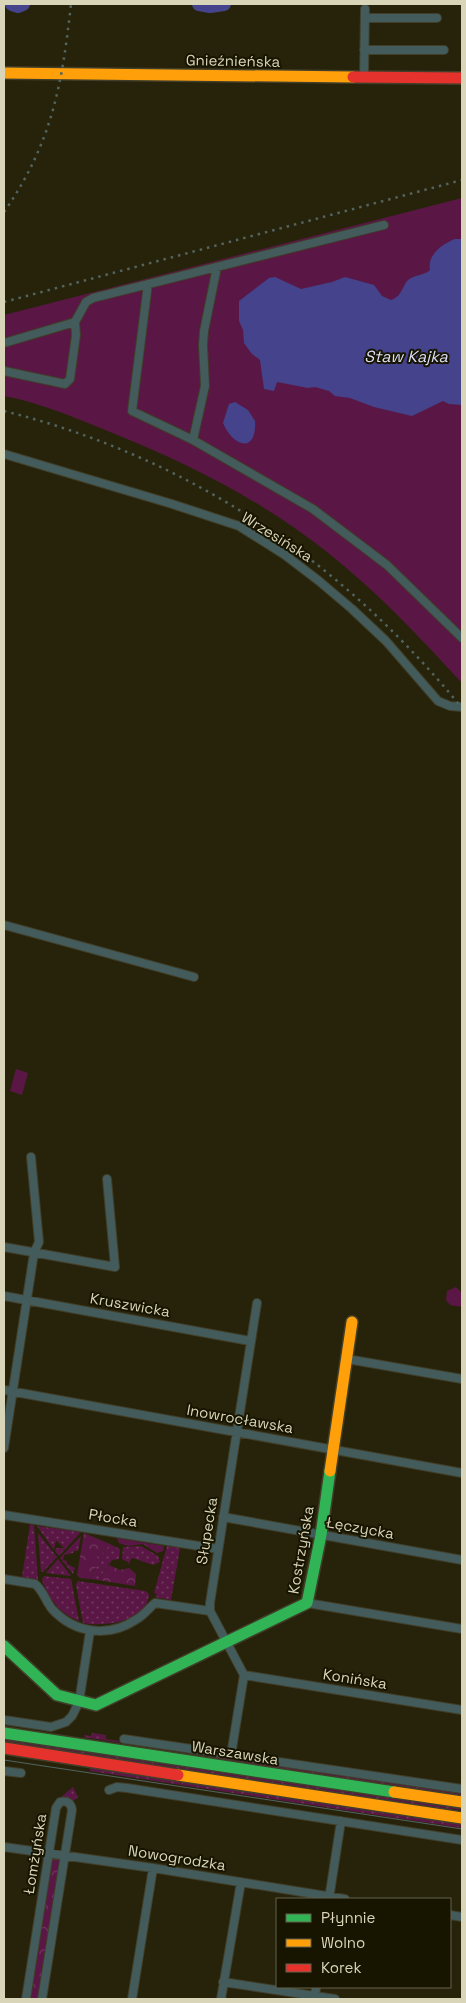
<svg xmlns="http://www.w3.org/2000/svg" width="466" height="2003" font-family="'Space Grotesk',sans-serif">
  <defs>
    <pattern id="grass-dots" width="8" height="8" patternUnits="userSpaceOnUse" patternTransform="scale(1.25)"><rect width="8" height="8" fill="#5a1745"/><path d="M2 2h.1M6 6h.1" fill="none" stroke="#71385e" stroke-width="1.8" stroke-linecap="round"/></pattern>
    <pattern id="forest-crowns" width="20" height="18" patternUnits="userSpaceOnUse" patternTransform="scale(1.25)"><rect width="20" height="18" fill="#5a1745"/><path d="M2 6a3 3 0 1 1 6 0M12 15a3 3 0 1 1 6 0" fill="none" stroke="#71385e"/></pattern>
  </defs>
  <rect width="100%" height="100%" fill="#27230b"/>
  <!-- grass -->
  <path fill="url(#grass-dots)" d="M30 1524 34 1525 38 1580 22 1577Z
    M37 1526 81 1532 59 1556 55 1551 56 1548H64L56 1540 54 1550Z
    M38 1533 57 1557 43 1572H41Z
    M81 1536 78 1551H74L73 1553 64 1555 63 1560 67 1561V1564L75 1568 73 1574 60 1558Z
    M110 1544 120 1549 119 1559 112 1560 98 1580 90 1579 96 1568 97 1555 103 1553Z
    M141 1546 158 1556 160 1562 153 1565 133 1558 130 1560 129 1565 128 1562 122 1559 123 1547Z
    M167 1546 180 1548 171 1600 155 1597 157 1594 154 1593Z
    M58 1559 71 1576 46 1573Z
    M44 1576 71 1579 79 1621C60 1614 49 1599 42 1580Z
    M78 1581 145 1591 149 1594C147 1622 105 1627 83 1623L76 1585Z
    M92 1733 106 1735V1739L457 1792 462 1794V1798L283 1771 206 1756 84 1737V1735L91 1736Z
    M4 1737 462 1806V1810L413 1806 4 1744Z
    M90 1766 409 1813 462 1825V1828L90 1771Z
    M73 1787 78 1797 73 1801 66 1797H61Z"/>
  <!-- forest -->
  <path fill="url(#forest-crowns)" d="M84 1533 110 1544 103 1553 97 1555 98 1563 90 1579 80 1578 77 1575Z
    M117 1538 164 1546 163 1551 157 1553 143 1544 128 1546 119 1543Z
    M109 1565 120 1570 129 1568 136 1574 135 1586 98 1580Z
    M54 1857 58 1858 60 1862 39 1999H29L52 1860Z"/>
  <!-- green -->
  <path fill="#5a1745" d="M462 198V683C424 642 386 601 344 566 276 508 197 467 115 434 78 419 42 403 4 396V315Z
    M16 1069 28 1073 22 1095 10 1091Z
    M456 1287 462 1293V1307L450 1305 446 1300 447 1291Z"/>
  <!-- water -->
  <path fill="#44438b" d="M455 239H462V405L449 404 443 401 412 416 374 407 350 398 335 396 329 391 315 387 308 388 277 382 274 391 264 389 260 360 252 354 244 343 243 330 239 321V301L269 278 275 277 301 289 332 282 345 277 374 285 382 296 391 300C401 297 402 288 407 281 414 274 424 276 430 270 427 255 442 244 455 239Z
    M235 402 248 410 255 421C257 454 233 447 223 423L229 404Z"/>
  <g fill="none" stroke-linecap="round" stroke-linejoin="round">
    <!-- river -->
    <path stroke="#44438b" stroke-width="14" d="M12 4 18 6 23 4
      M199 4 210 6 224 4"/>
    <!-- street casing -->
    <g stroke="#413e29" stroke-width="10">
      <path id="street" d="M365 18H437
        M364 50H444
        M364 78 365 9
        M148 284 132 411 193 440 313 509 387 565 462 638
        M4 343 75 322 86 302 93 298 384 225
        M4 371 65 384 70 379 76 335 75 322
        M193 440 205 386 203 345 204 331 217 267
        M4 454 172 504 239 526 285 555 319 581 352 609 386 641 438 701 450 706 462 707
        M4 925 194 977
        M4 1247 115 1267 107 1179
        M4 1296 250 1341
        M347 1359 462 1379
        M4 1390 462 1473
        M4 1448 34 1253 39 1242 31 1157
        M4 1515 218 1549
        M223 1517 462 1560
        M4 1579 35 1584C43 1590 46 1602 52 1609 75 1634 109 1638 137 1619 144 1615 149 1608 155 1603L210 1611
        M307 1603 462 1629
        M244 1675 462 1710
        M4 1720 51 1727 66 1722 72 1716 79 1702 90 1631
        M124 1739 462 1789
        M231 1755 244 1675 210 1611V1603L257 1303
        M4 1771 21 1773
        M109 1790 117 1787 127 1788 462 1840
        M4 1847 153 1868 345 1899
        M329 1899 341 1821
        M450 1915 462 1917
        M223 1982 335 1999
        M26 1999 56 1808 60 1802C67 1800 71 1803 72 1810L42 1999
        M132 1999 153 1868
        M221 1999 241 1882
        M315 1999 316 1987"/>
    </g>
    <!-- fast casing -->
    <g stroke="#413e29" stroke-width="14">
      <path id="fast" d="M4 1646 57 1695 96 1705 307 1603 321 1535 330 1471
        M4 1733 394 1792"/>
    </g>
    <!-- slow casing -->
    <g stroke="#413e29" stroke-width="14">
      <path id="slow" d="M4 73 353 77
        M330 1471 352 1322
        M178 1775 462 1818
        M394 1792 462 1802"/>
    </g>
    <!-- jam casing -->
    <g stroke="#413e29" stroke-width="14">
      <path id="jam" d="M353 77 462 78
        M4 1748 178 1775"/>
    </g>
    <!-- street -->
    <use href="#street" stroke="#435b5a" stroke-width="8"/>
    <!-- fast -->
    <use href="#fast" stroke="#30b455" stroke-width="11"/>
    <!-- slow -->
    <use href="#slow" stroke="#ff9f0a" stroke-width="11"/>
    <!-- jam -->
    <use href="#jam" stroke="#e5322d" stroke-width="11"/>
    <!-- tram -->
    <path stroke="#526460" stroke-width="1" d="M4 1760 462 1829"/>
    <!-- rail -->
    <path stroke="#526460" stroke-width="2.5" stroke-dasharray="2.5 5" stroke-linecap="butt" d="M4 212C52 143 62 85 71 4
      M4 302 462 180
      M4 411C189 457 342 561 462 708"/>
  </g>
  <g text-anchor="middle" stroke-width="4" stroke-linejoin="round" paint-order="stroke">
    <!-- street labels -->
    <g font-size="15" fill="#d9d5b8" stroke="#171400">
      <text transform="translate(233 61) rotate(1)" y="5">Gnieźnieńska</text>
      <text transform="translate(277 537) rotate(32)" y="5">Wrzesińska</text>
      <text transform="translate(130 1305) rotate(10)" y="5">Kruszwicka</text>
      <text transform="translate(240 1419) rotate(10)" y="5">Inowrocławska</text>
      <text transform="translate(113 1518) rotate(9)" y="5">Płocka</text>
      <text transform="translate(360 1528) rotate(10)" y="5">Łęczycka</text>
      <text transform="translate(207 1531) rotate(-81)" y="5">Słupecka</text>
      <text transform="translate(301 1550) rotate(-80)" y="5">Kostrzyńska</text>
      <text transform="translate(355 1679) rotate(9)" y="5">Konińska</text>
      <text transform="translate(235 1753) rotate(9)" y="5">Warszawska</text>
      <text transform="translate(35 1854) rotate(-81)" y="5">Łomżyńska</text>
      <text transform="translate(177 1858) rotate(9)" y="5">Nowogrodzka</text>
    </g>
    <!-- water labels -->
    <g font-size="16" font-style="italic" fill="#dcdff6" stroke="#171400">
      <text x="406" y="362">Staw Kajka</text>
    </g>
  </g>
  <!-- border -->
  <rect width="466" height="2003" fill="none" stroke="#d9d5b8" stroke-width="10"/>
  <!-- legend -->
  <rect x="276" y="1898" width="175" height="90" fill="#171400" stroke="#65614a"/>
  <rect x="286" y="1914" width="25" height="8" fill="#30b455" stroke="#65614a"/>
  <text x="321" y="1923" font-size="15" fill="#d9d5b8">Płynnie</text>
  <rect x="286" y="1939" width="25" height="8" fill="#ff9f0a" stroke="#65614a"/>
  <text x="321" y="1948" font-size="15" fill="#d9d5b8">Wolno</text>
  <rect x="286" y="1964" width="25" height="8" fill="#e5322d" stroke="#65614a"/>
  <text x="321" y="1973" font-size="15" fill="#d9d5b8">Korek</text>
</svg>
